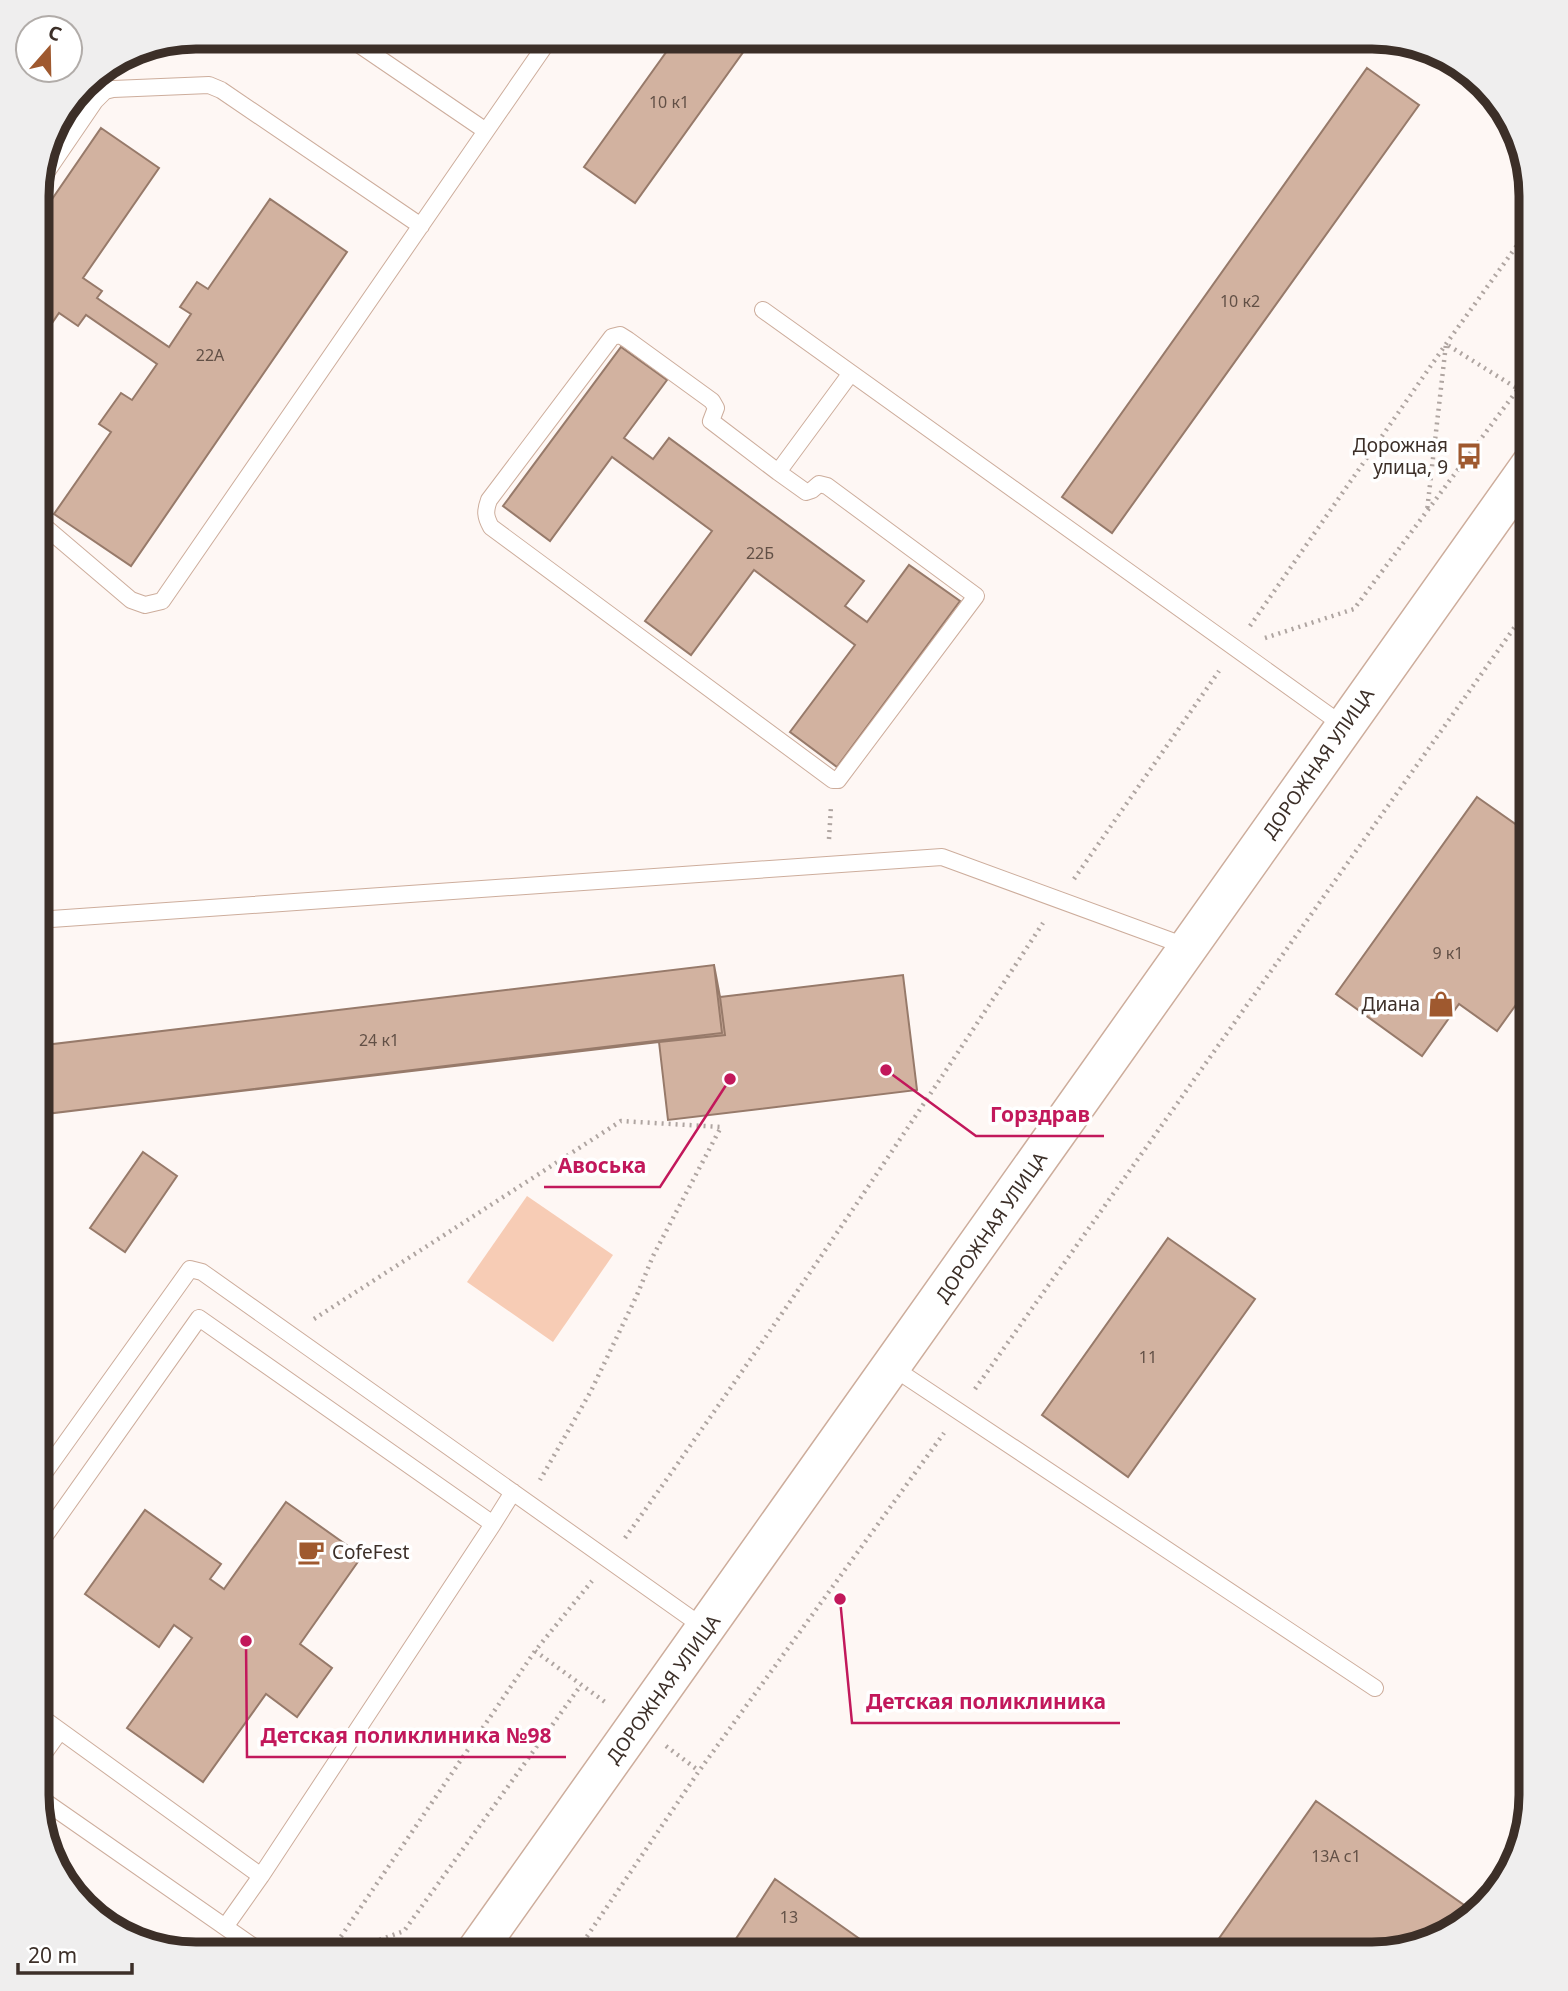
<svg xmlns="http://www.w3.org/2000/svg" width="1568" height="1991" font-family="'Noto Sans',sans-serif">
  <rect width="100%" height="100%" fill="#fef7f4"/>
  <!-- green -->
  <path fill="#f7ccb5" d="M527 1196 613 1255 553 1342 467 1282Z"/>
  <!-- building -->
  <path fill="#d2b2a0" stroke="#977a6a" stroke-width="2" d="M677 37H754L635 203 584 167Z
    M1367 68 1419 105 1112 533 1062 497Z
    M101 128 159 168 83 278 102 291 97 298 169 347 191 314 180 307 197 282 208 289 270 199 347 252 131 566 54 514 111 432 99 424 121 393 132 400 157 364 86 315 78 326 59 313 37 345V221Z
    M621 347 667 380 624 438 653 459 669 438 864 581 845 606 867 622 909 565 960 601 837 767 790 732 855 645 754 570 691 655 645 621 712 531 612 457 550 541 503 506Z
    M1477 797 1531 835V904L1523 915 1531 921V984L1497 1031 1459 1004 1422 1056 1336 994Z
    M714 965 722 1033 37 1115V1046Z
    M714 965 720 997 903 975 917 1090 668 1120 659 1042 37 1115V1046Z
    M903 975 917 1090 668 1120 659 1042 725 1035 720 997Z
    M143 1152 177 1176 125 1252 90 1228Z
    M1168 1238 1255 1299 1128 1477 1042 1415Z
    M286 1502 362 1556 300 1644 332 1668 297 1717 266 1694 203 1782 127 1728 192 1638 174 1625 159 1647 85 1594 145 1510 221 1564 210 1579 224 1589Z
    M1316 1801 1474 1912 1461 1927 1372 1954H1352L1348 1952 1347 1954H1208Z
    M1516 1858 1515 1866 1497 1886Z
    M775 1879 881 1954H726Z"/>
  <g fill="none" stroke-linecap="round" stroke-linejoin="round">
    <!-- service casing -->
    <g stroke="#cdad9c" stroke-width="18">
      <path id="service" d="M348 37 486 131 551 37
        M37 186 95 101 105 91 113 89 209 85 221 90 421 226
        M763 310 1344 726
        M778 472 806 492 812 490 819 484 827 486 976 596 838 780H833L491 527C485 516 485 511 489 500L612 337 620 335 628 340 712 401 716 408 711 421 778 472 851 373
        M37 520 131 600 145 605 162 601 486 131
        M37 920 942 857 1188 947
        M892 1367 1375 1688
        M37 1483 190 1269 202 1272 706 1629
        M493 1524 513 1492
        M37 1547 199 1318 493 1524 261 1876 225 1927
        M37 1714 261 1876
        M37 1763 60 1731
        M37 1796 264 1954"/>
    </g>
    <!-- secondary casing -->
    <g stroke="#cdad9c" stroke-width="41">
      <path id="secondary" d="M474 1954 1531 464"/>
    </g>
    <!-- path -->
    <path stroke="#afa5a1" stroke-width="4.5" stroke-dasharray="2 5" stroke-linecap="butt" d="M1250 626 1446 344 1531 226
      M1265 638 1354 609 1518 389 1446 344 1427 511
      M829 839 831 806
      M1074 879 1219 671
      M314 1319 621 1121 721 1127 653 1256 637 1295 591 1391 540 1480
      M975 1389 1531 604
      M625 1538C769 1336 907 1131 1043 923
      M535 1651 605 1702
      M666 1746 699 1771
      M329 1954 535 1651 592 1581
      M340 1954 404 1931 581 1685
      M575 1954 699 1771 944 1433"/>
    <!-- service -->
    <use href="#service" stroke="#fff" stroke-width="16"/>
    <!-- secondary -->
    <use href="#secondary" stroke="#fff" stroke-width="38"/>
  </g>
  <!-- icons -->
  <defs>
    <g id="bus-bare" transform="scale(2.1)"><path d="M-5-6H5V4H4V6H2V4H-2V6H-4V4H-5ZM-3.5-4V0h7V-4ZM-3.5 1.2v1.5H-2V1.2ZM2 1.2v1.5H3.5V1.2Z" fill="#9f592f" stroke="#fff" stroke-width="2.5" paint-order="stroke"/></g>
    <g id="shop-bare" transform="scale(2.1)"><path d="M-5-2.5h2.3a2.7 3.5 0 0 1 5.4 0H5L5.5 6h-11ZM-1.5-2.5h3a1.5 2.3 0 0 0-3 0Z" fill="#9f592f" stroke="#fff" stroke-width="2.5" paint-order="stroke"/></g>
    <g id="cafe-bare" transform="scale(2.1)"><path d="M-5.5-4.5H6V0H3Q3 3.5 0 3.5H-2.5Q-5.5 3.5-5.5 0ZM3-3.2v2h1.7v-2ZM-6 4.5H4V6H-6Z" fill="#9f592f" stroke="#fff" stroke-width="2.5" paint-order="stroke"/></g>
  </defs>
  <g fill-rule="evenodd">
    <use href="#bus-bare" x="1469" y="456"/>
    <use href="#shop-bare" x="1441" y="1004"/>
    <use href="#cafe-bare" x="311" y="1552"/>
  </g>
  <g text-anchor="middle" stroke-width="7" stroke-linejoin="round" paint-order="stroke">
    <!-- number labels -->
    <g font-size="16" fill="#625046">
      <text x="669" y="108">10 к1</text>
      <text x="1240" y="307">10 к2</text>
      <text x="210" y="361">22А</text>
      <text x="760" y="559">22Б</text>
      <text x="1448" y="959">9 к1</text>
      <text x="379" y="1046">24 к1</text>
      <text x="1148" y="1363">11</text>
      <text x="1336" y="1862">13А с1</text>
      <text x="789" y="1923">13</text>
    </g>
    <!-- poi labels -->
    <g font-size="19" fill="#3c2f28" stroke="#fff" text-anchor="end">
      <text x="1448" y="452">Дорожная<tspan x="1448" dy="22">улица, 9</tspan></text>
      <text x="1420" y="1011">Диана</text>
      <text x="332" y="1559" text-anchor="start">CofeFest</text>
    </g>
    <!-- street labels -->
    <g font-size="19" fill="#3c2f28" stroke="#fff">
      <text transform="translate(1318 763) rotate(-55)" y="7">ДОРОЖНАЯ УЛИЦА</text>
      <text transform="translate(991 1227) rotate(-55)" y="7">ДОРОЖНАЯ УЛИЦА</text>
      <text transform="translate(663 1689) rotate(-54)" y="7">ДОРОЖНАЯ УЛИЦА</text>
    </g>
  </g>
  <!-- crop -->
  <path d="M0 0H1568V1991H0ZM196 49H1372A147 147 0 0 1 1519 196V1795A147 147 0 0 1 1372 1942H196A147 147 0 0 1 49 1795V196A147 147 0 0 1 196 49Z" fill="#efeeee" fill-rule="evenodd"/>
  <path fill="none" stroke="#3c2f28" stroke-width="9" d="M196 49H1372A147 147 0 0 1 1519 196V1795A147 147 0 0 1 1372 1942H196A147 147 0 0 1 49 1795V196A147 147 0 0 1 196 49Z"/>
  <!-- callouts -->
  <path fill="none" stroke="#c2185b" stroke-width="2.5" d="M886 1070L976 1136H1104M730 1079L660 1187H544M840 1599L852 1723H1120M246 1641L247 1757H566"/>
  <g fill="#c2185b" stroke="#fff" stroke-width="2.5">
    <circle cx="886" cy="1070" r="7"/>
    <circle cx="730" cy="1079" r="7"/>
    <circle cx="840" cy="1599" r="7"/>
    <circle cx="246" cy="1641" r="7"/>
  </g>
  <g font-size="21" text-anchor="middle" font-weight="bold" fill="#c2185b" stroke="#fff" stroke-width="7" stroke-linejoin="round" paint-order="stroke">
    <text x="1040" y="1122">Горздрав</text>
    <text x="602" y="1173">Авоська</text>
    <text x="986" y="1709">Детская поликлиника</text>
    <text x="406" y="1743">Детская поликлиника №98</text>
  </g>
  <!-- north arrow -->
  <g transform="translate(49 49) rotate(20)"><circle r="33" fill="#ffffff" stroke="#b1aca9" stroke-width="2"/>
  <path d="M0-5L12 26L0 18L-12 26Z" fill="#9f592f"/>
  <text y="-10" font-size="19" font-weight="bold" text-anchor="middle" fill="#3c2f28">С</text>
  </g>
  <!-- scale -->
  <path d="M18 1963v10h114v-10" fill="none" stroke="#3c2f28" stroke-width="3.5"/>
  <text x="28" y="1963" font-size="21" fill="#3c2f28" stroke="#ffffff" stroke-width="5" paint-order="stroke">20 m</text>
</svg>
